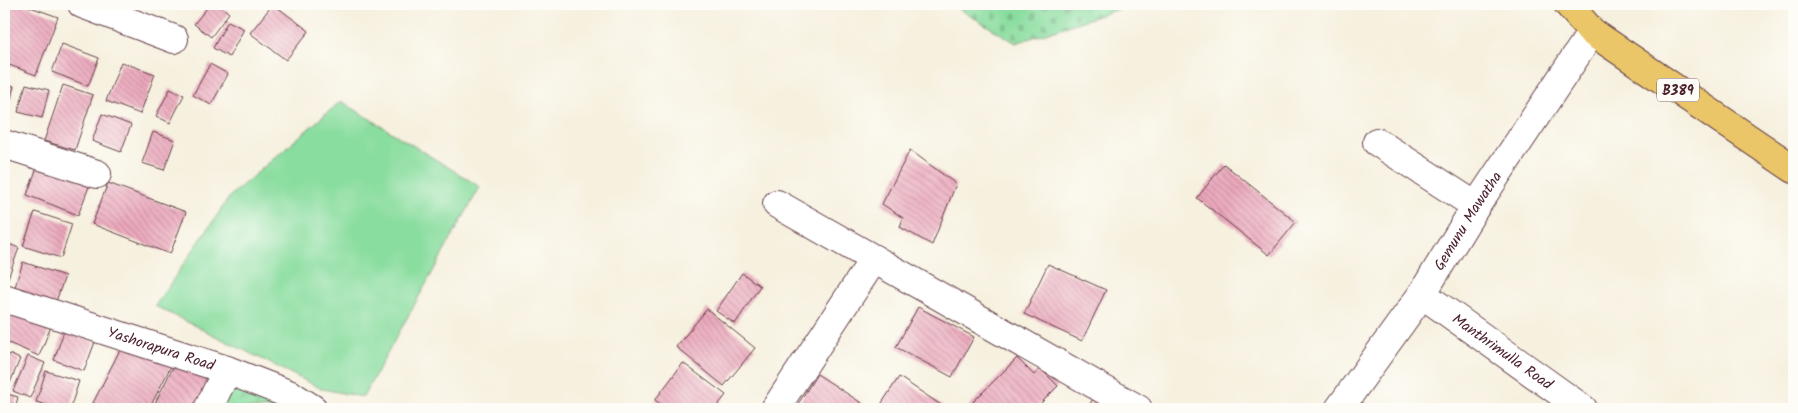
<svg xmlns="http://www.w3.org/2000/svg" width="1798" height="413" font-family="Kalam,sans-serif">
  <defs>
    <pattern id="wetland-marsh" width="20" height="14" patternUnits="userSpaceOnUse" patternTransform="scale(1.25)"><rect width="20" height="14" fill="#89dd9f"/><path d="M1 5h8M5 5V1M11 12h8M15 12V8" fill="none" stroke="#78bd89"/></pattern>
    <pattern id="cemetery-stones" width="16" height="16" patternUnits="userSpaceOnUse" patternTransform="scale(1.25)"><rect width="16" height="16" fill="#89dd9f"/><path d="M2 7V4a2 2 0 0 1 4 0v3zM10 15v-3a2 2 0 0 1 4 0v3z" fill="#78bd89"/></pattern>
    <pattern id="building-back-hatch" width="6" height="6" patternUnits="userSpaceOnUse" patternTransform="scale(1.25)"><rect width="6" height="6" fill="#eca9bd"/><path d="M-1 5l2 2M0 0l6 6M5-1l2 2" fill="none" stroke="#c1899a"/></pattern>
  </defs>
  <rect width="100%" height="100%" fill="#fdfcf7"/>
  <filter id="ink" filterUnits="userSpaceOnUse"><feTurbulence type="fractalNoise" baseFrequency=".02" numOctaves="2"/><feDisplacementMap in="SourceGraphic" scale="10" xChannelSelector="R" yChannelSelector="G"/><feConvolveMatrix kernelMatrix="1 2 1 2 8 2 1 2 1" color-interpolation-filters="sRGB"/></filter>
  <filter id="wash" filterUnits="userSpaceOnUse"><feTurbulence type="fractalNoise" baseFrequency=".0096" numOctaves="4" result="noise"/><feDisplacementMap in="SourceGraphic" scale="20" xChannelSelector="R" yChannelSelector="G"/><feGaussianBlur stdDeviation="1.12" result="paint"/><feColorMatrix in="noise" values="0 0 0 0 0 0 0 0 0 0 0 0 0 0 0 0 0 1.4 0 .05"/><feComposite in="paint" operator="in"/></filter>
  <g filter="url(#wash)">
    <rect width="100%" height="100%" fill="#f6f0de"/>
    <!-- wetland -->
    <path fill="url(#wetland-marsh)" stroke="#6a7e65" d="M227 370 313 409H208Z"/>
    <!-- cemetery -->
    <path fill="url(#cemetery-stones)" stroke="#6a7e65" d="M951 4H1133L1016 43Z"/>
    <!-- green -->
    <path fill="#89dd9f" stroke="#6a7e65" d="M341 101 480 187 363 397 322 389 155 306 231 195Z"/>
    <g id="blocks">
      <!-- building -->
      <path fill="url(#building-back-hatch)" d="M4 4H22L58 17 36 75 4 63Z
        M210 4H218L229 13 211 37 194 24Z
        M273 4 309 31 286 60 250 33Z
        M228 21 244 29 229 57 213 48Z
        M62 44 99 58 88 86 52 72Z
        M121 62 155 74 140 114 106 101Z
        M210 64 228 74 211 105 193 95Z
        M4 83 14 86 7 113 4 112Z
        M26 84 49 90 42 118 18 112Z
        M63 85 93 95 75 150 44 141Z
        M170 89 184 95 170 123 156 116Z
        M102 114 131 125 121 152 92 141Z
        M153 132 175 140 164 170 142 163Z
        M910 150 956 184 932 245 900 227 903 218 882 204Z
        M40 159 92 179 78 215 27 195Z
        M1224 164 1296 222 1269 255 1197 198Z
        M108 183 186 212 170 254 92 224Z
        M35 212 72 224 61 258 23 246Z
        M4 242 19 248 4 289Z
        M23 262 65 276 54 307 13 293Z
        M1048 264 1106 290 1082 341 1024 314Z
        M742 273 760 286 735 324 716 311Z
        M918 307 974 337 952 377 896 347Z
        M4 309 52 324 39 356 4 341Z
        M707 309 755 348 724 386 676 347Z
        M64 331 95 342 84 371 54 360Z
        M126 338 173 362 149 409H105L93 403Z
        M9 354 20 359 7 390 4 389V367Z
        M28 356 45 363 30 398 13 391Z
        M1017 358 1034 375 1040 368 1058 386 1036 408 1038 409H966Z
        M175 363 214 383 201 409H152Z
        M683 363 726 395 715 409H667L655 400Z
        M46 371 79 381 70 409H60L36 402Z
        M817 374 863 404 860 409H806L798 404Z
        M899 377 947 409H885L880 406Z
        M1097 392 1125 409H1087Z
        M4 393 18 397 15 409H4Z"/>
    </g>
  </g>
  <g filter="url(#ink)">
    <use href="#blocks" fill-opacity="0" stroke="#643e46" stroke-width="1"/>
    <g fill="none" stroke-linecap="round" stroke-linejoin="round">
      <!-- minor casing -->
      <g stroke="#643e46" stroke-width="30">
        <g id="minor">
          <path d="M82 4 174 39"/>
          <path d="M1377 142 1476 206"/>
          <path d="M4 144 97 174"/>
          <path d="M777 204 1138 409"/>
          <path id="s1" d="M1422 294 1583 409"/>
          <path id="s2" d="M4 298 227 370 291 395 313 409"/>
          <path d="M208 409 227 370"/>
          <path d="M775 409 874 259"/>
          <path id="s3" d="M1339 409 1422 294 1476 206 1592 32"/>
        </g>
      </g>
      <!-- major casing -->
      <g stroke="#643e46" stroke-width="30">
        <path id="major" d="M1568 4 1592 32 1794 169"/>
      </g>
      <!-- minor -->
      <use href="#minor" stroke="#fff" stroke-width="28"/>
      <!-- major -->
      <use href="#major" stroke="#eac669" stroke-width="28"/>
    </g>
  </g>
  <g text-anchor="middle" stroke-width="4" stroke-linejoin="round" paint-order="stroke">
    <!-- shield labels -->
    <rect fill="#fdfcf7" stroke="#806168" stroke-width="1" x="1657" y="78.5" width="42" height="23" rx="4"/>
    <g font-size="14" font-weight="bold" fill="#4a1f2b">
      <text x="1678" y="95">B389</text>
    </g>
    <!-- street labels -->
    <g font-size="15" fill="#4a1f2b" stroke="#fdfcf7">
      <text dy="5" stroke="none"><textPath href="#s3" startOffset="228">Gemunu Mawatha</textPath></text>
      <text dy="5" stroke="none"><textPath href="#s2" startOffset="165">Yashorapura Road</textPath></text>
      <text dy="5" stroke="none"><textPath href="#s1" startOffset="99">Manthrimulla Road</textPath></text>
    </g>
  </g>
  <!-- margin -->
  <rect width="1798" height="413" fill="none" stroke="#fdfcf7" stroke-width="20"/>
</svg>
